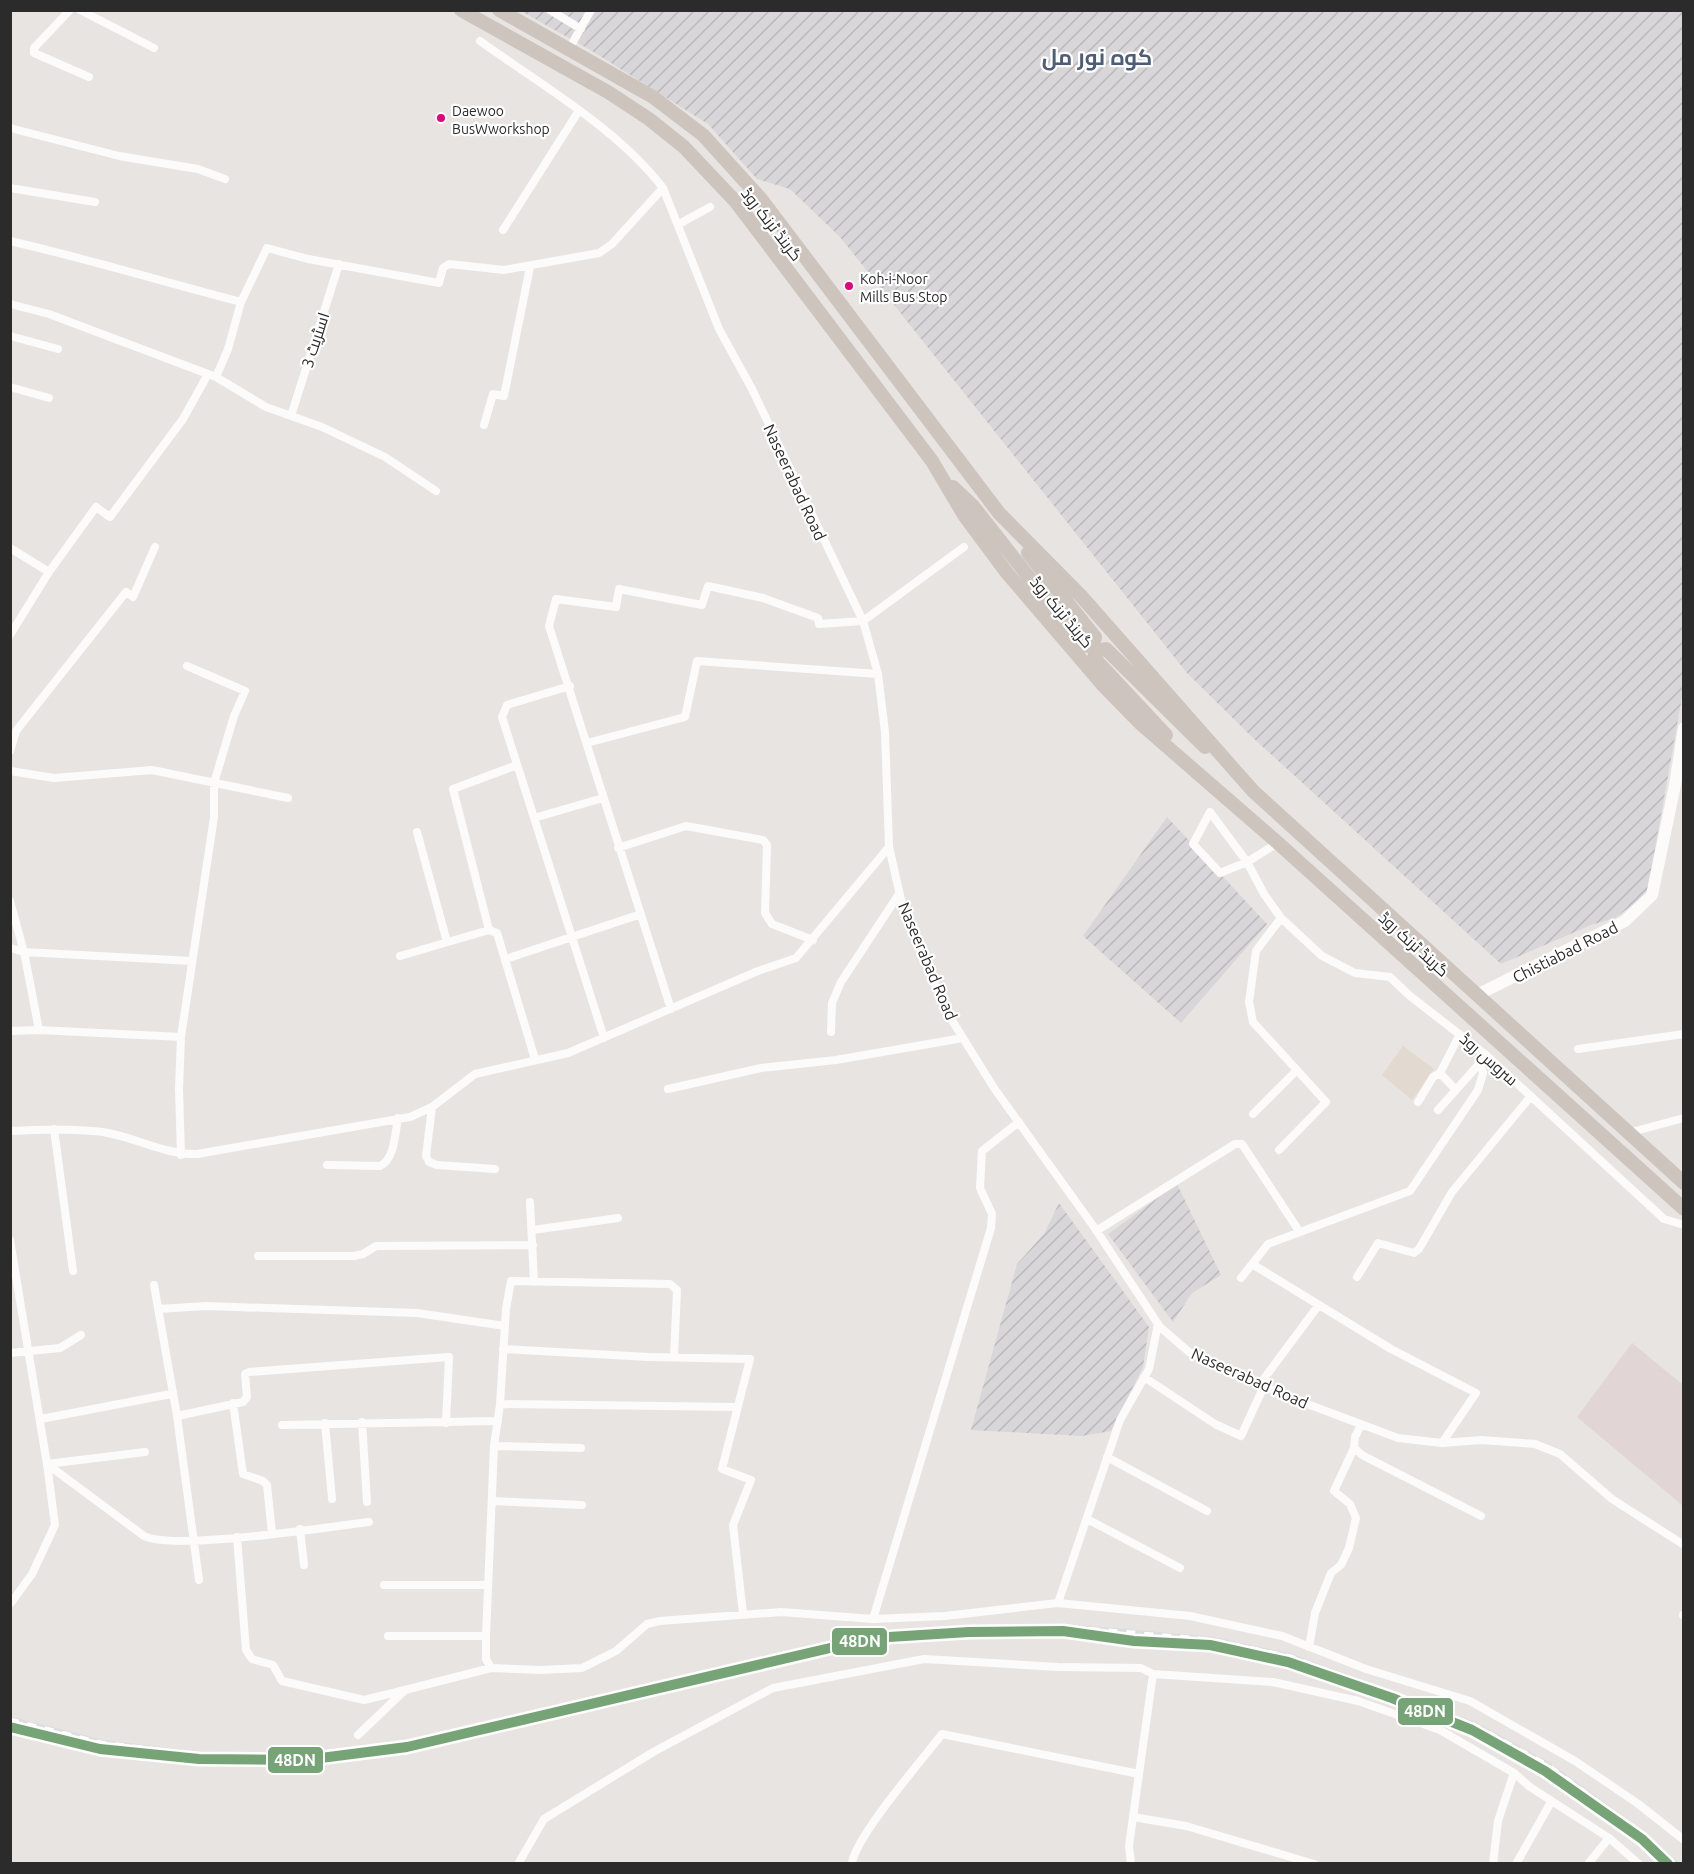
<svg xmlns="http://www.w3.org/2000/svg" width="1694" height="1874" font-family="Ubuntu,Cairo,sans-serif">
  <defs>
    <pattern id="industrial-furrows" width="10" height="10" patternUnits="userSpaceOnUse" patternTransform="scale(1.5)"><rect width="10" height="10" fill="#d8d6d8"/><path d="M-1 1l2-2M0 10L10 0M9 11l2-2" fill="none" stroke="#bab8ba"/></pattern>
  </defs>
  <rect width="100%" height="100%" fill="#e8e4e1"/>
  <!-- industrial -->
  <path fill="url(#industrial-furrows)" d="M521 11H1683L1684 686 1647 894 1615 918 1591 925 1501 964 1251 736 1187 673 840 237 790 189 757 179 708 124 592 51Z
    M1167 817 1267 924 1181 1023 1083 936Z
    M1177 1184 1221 1275 1192 1293 1173 1322 1108 1234Z
    M1059 1203 1149 1327 1143 1367 1111 1431 1082 1436 971 1430 1017 1264 1044 1234Z"/>
  <!-- education -->
  <path fill="#e2dad0" d="M1403 1046 1434 1069 1412 1100 1382 1075Z"/>
  <!-- medical -->
  <path fill="#e1d5d5" d="M1632 1343 1683 1385V1506L1577 1417Z"/>
  <g fill="none" stroke-linecap="round" stroke-linejoin="round">
    <!-- minor -->
    <path stroke="#fcfbfa" stroke-width="8" d="M70 10 34 48V53L89 77
      M80 10 154 48
      M550 10 581 29
      M480 41C540 84 618 129 663 188L719 329 752 389 863 621 878 674 885 732 889 847 902 904 945 1009 994 1088 1094 1227 1160 1327 1189 1352 1286 1396 1398 1438 1442 1443 1481 1440 1535 1444 1560 1454 1612 1499 1684 1545
      M569 49 591 10
      M10 128 119 156 198 169 225 179
      M10 188 95 202
      M679 224 710 207
      M503 230 578 112
      M10 241C88 259 164 282 241 302L267 248 308 259 439 283 443 268 449 264 504 270 599 253 612 244 663 188
      M10 304 49 314 216 377 266 407 322 427 385 457 436 491
      M10 336 58 349
      M216 377 228 349 241 302
      M10 387 49 398
      M291 416 339 264
      M484 425 493 394 504 396 530 267
      M10 548 49 572
      M10 635 49 572 96 507 110 517 183 419 208 374
      M570 686 507 705 502 717 604 1038
      M587 743 685 717 697 661 878 674
      M10 751 16 731 126 592 133 597 155 547
      M10 771 54 778 152 770 288 798
      M534 818 603 798
      M417 832 447 942
      M1278 843 1247 862 1220 873 1193 844 1210 812 1247 862 1264 894 1281 918 1322 956 1355 973 1390 977 1410 996 1486 1055 1664 1219 1684 1225
      M618 848 686 826 763 840 767 845 765 913 772 924 813 940
      M10 901 24 952 39 1030
      M489 930 453 789 517 765
      M10 948 24 952 192 961
      M400 956 489 930 497 933 535 1059
      M506 959 641 914
      M671 1009 549 626 556 599 616 607 619 589 702 605 708 586 763 598 818 618 819 624 863 621 964 547
      M10 1031 39 1030 181 1037
      M831 1032 832 1003 841 982 899 894
      M1578 1049 1684 1034
      M1440 1073 1456 1090
      M668 1089 761 1068 836 1060 963 1038
      M1418 1102 1433 1077 1440 1073 1460 1034
      M432 1107 426 1156 429 1162 437 1165 495 1169
      M1438 1110 1480 1063
      M1253 1114 1297 1070
      M54 1129 73 1271
      M10 1131C41 1129 72 1128 103 1132 135 1137 165 1155 197 1154L410 1117 432 1107 475 1074 568 1053 758 971 796 958 889 847
      M1628 1133 1684 1118
      M1279 1150 1326 1102 1253 1022 1249 1002 1256 951 1281 918
      M181 1155 179 1089 181 1037 214 817V783L234 716 245 691 187 666
      M327 1165 380 1166C395 1159 395 1133 398 1118
      M530 1202 534 1282
      M533 1230 618 1218
      M1096 1231 1235 1144H1242L1299 1231
      M10 1240 47 1464 144 1536C174 1551 327 1527 369 1522
      M258 1256H354L363 1254 376 1246 533 1245
      M1252 1264 1391 1349 1476 1393 1442 1443
      M1357 1277 1378 1243 1414 1253 1419 1249 1452 1192 1531 1096
      M1241 1278 1268 1244 1410 1191 1478 1090 1483 1073 1480 1063 1486 1055
      M154 1285 177 1416 199 1580
      M158 1309 206 1306 417 1313 505 1326
      M503 1349 649 1357 750 1359 722 1469 751 1480 733 1525 743 1614
      M10 1353 60 1348 81 1335
      M1144 1377 1215 1424 1241 1436 1264 1386
      M1260 1384 1318 1306
      M233 1403 243 1474 263 1481 267 1485 272 1533
      M500 1404 737 1407
      M177 1416 243 1402 247 1397 245 1374 249 1372 449 1357 446 1423
      M41 1419 171 1394
      M362 1422 367 1502
      M325 1423 332 1499
      M282 1425 498 1421
      M1361 1425 1355 1437 1354 1448 1362 1455 1481 1516
      M494 1446 581 1448
      M1107 1457 1207 1511
      M492 1501 582 1505
      M1087 1519 1180 1568
      M300 1529 304 1565
      M237 1537 246 1650 252 1659 273 1665 282 1681 364 1700 405 1690
      M384 1585H488
      M11 1603 32 1574 55 1525 47 1464 145 1452
      M1058 1603 1120 1420 1149 1369 1158 1324
      M1683 1615H1684
      M873 1619 991 1228 992 1214 980 1188 982 1151 1019 1122
      M388 1636H486
      M1309 1647 1315 1613 1331 1573 1341 1565 1349 1548 1356 1518 1350 1504 1334 1491 1354 1448
      M491 1668 486 1659V1636L494 1446 500 1404 506 1309 511 1281 670 1284 677 1290 674 1357
      M358 1735 405 1690 491 1668 541 1670 582 1668 616 1651 647 1624 660 1621 781 1612 873 1619 945 1616 1058 1603 1190 1616 1282 1636 1366 1669 1470 1701 1575 1761 1637 1803 1684 1840
      M1133 1817 1186 1826 1314 1864
      M518 1864 544 1819 655 1751 773 1688 924 1659 1058 1667 1141 1668 1153 1674 1273 1682 1358 1701 1440 1730 1514 1773 1530 1787 1609 1838 1639 1864
      M852 1864C854 1838 923 1759 942 1734L1139 1774 1153 1674
      M1131 1864 1129 1846 1139 1774
      M1493 1864 1498 1821 1514 1773
      M1516 1864 1551 1802
      M1588 1864 1609 1838"/>
    <!-- secondary -->
    <path stroke="#fcfbfa" stroke-width="12" d="M1479 994 1625 921 1652 895 1675 785 1684 728"/>
    <!-- trunk -->
    <path stroke="#cdc4be" stroke-width="14" d="M461 10 608 92 649 119 684 147 736 202 932 461 964 515 1007 573 1102 684 1141 724 1278 843 1684 1209
      M499 10 653 97 703 135 761 199 999 513 1081 596 1253 791 1684 1183
      M953 487 973 506 1083 646 1093 645 1095 637 1028 553
      M1166 735 1094 658 1096 651 1106 649 1205 747"/>
    <!-- rail casing -->
    <g stroke="#deddde" stroke-width="5">
      <path id="rail" d="M10 1719 101 1742 198 1754 303 1756 406 1743 874 1633 970 1627 1063 1626 1211 1639 1291 1656 1474 1724 1549 1765 1645 1835 1677 1864"/>
    </g>
    <!-- rail -->
    <use href="#rail" stroke="#fff" stroke-width="3" stroke-dasharray="9" stroke-linecap="butt"/>
    <!-- rail-1 casing -->
    <g stroke="#fff" stroke-width="15">
      <path id="rail-1" d="M10 1727 100 1749 199 1759 305 1760 407 1747 873 1638 969 1632 1063 1631 1134 1641 1210 1645 1288 1662 1392 1698 1472 1730 1545 1771 1642 1839 1668 1864"/>
    </g>
    <!-- rail-1 -->
    <use href="#rail-1" stroke="#77a477" stroke-width="10"/>
  </g>
  <!-- markers -->
  <g fill="#e5007d" stroke="#fff" stroke-width="2">
    <circle cx="441" cy="118" r="5"/>
    <circle cx="849" cy="286" r="5"/>
  </g>
  <g text-anchor="middle" stroke-width="4.5" stroke-linejoin="round" paint-order="stroke">
    <!-- bus labels -->
    <g font-size="14" fill="#2b2b2b" stroke="#fff" text-anchor="start">
      <text x="452" y="116">Daewoo<tspan x="452" dy="18">BusWworkshop</tspan></text>
      <text x="860" y="284">Koh-i-Noor<tspan x="860" dy="18">Mills Bus Stop</tspan></text>
    </g>
    <!-- street labels -->
    <g font-size="16" fill="#2b2b2b" stroke="#fff">
      <text transform="translate(772 224) rotate(52)" y="6">گرینڈ ٹرنک روڈ</text>
      <text transform="translate(315 340) rotate(-72)" y="6">اسٹریٹ 3</text>
      <text transform="translate(795 482) rotate(65)" y="6">Naseerabad Road</text>
      <text transform="translate(1062 612) rotate(50)" y="6">گرینڈ ٹرنک روڈ</text>
      <text transform="translate(1414 944) rotate(42)" y="6">گرینڈ ٹرنک روڈ</text>
      <text transform="translate(1565 952) rotate(-27)" y="6">Chistiabad Road</text>
      <text transform="translate(928 961) rotate(67)" y="6">Naseerabad Road</text>
      <text transform="translate(1489 1059) rotate(41)" y="6">سروس روڈ</text>
      <text transform="translate(1250 1378) rotate(24)" y="6">Naseerabad Road</text>
    </g>
    <!-- district labels -->
    <g font-size="22" font-weight="bold" fill="#4f5c77" stroke="#fff">
      <text x="1097" y="65">کوہ نور مل</text>
    </g>
  </g>
  <g stroke="#fff" stroke-width="2">
    <rect x="831" y="1627" width="57" height="29" rx="6" fill="#77a477"/>
    <rect x="1397" y="1697" width="57" height="29" rx="6" fill="#77a477"/>
    <rect x="267" y="1746" width="57" height="28" rx="6" fill="#77a477"/>
  </g>
  <g font-size="16" text-anchor="middle" font-weight="bold" fill="#fff">
    <text x="860" y="1647">48DN</text>
    <text x="1425" y="1717">48DN</text>
    <text x="295" y="1766">48DN</text>
  </g>
  <!-- border -->
  <rect width="1694" height="1874" fill="none" stroke="#2b2b2b" stroke-width="24"/>
</svg>
